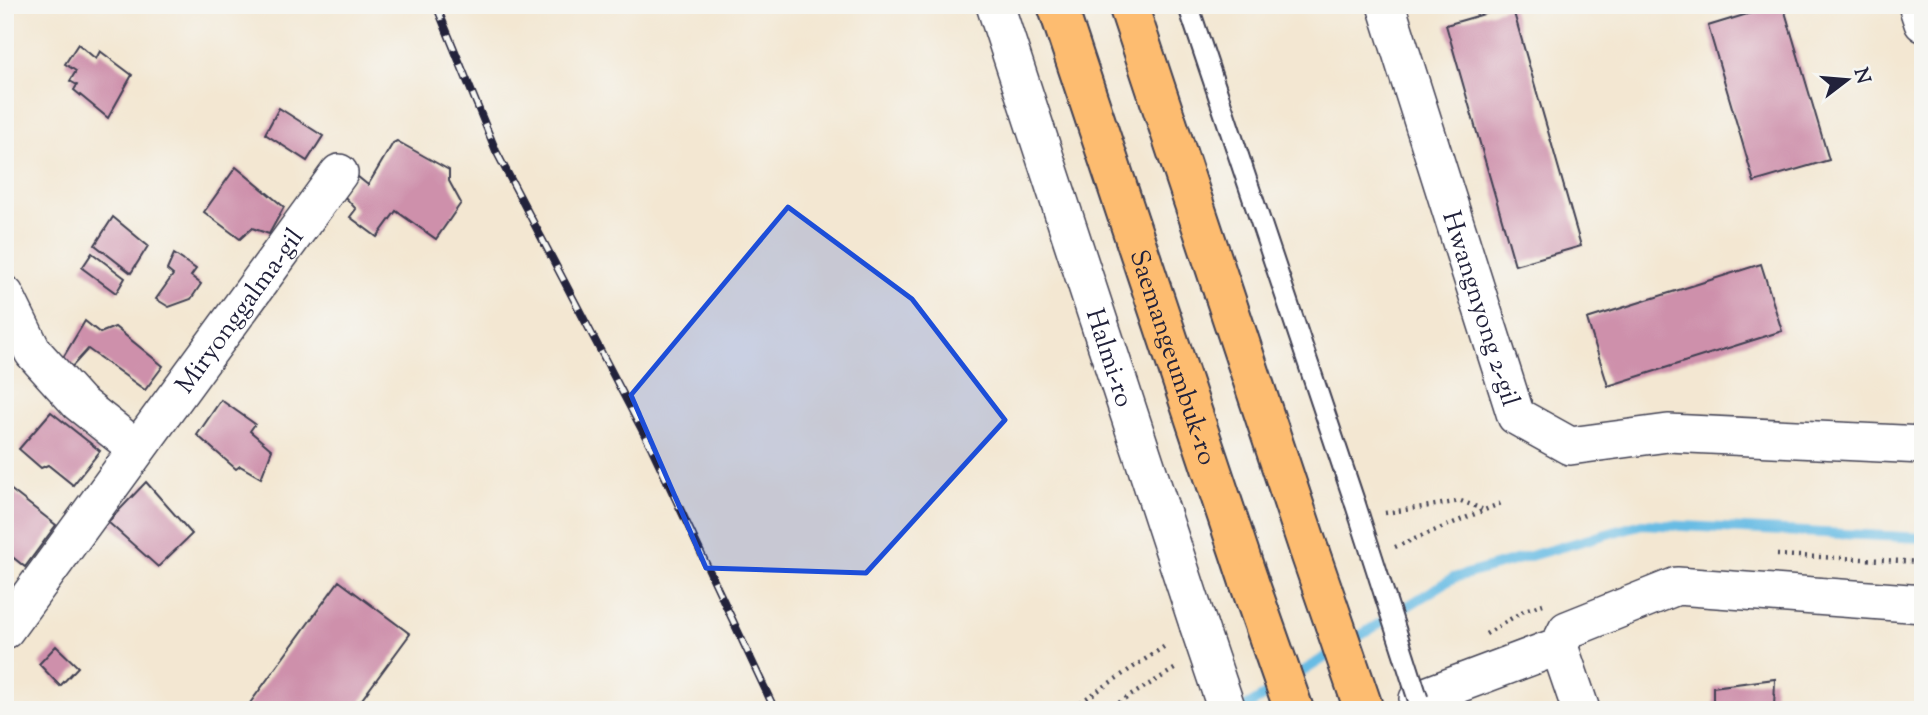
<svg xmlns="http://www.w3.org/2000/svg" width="1928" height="715" font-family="'Sorts Mill Goudy',serif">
  <rect width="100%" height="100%" fill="#f6f6f2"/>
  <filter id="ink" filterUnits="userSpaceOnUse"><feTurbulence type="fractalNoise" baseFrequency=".0143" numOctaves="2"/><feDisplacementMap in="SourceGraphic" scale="14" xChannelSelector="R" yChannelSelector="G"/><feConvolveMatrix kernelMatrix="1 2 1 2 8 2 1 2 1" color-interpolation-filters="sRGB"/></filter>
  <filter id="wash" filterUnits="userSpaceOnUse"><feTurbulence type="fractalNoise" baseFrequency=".00686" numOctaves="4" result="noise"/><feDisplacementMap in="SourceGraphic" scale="28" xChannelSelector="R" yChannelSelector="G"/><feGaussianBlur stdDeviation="1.57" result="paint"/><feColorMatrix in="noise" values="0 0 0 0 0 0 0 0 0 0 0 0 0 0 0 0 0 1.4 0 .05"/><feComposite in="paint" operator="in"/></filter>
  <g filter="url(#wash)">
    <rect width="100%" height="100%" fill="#f3e7d2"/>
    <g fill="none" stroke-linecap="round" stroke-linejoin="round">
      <!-- stream -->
      <path stroke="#68bce4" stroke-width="10" d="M1348 643 1453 578 1642 524 1923 538
        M1291 679 1335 651
        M1241 710 1279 687"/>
    </g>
    <g id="blocks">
      <!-- building -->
      <path fill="#ce90ab" d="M1777 5H1783L1829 160 1754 182 1708 26Z
        M1512 6 1581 246 1515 265 1446 25Z
        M78 44 96 59 100 51 132 75 108 118 74 90 77 85 70 81 76 71 65 64Z
        M279 108 323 136 307 161 265 134Z
        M397 141 449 170V181L461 203 436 239 396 211 377 237 350 217 356 209 343 195 358 177 368 185 393 143Z
        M236 167 284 207 269 234 252 228 240 239 204 212Z
        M113 217 148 246 131 273 95 245Z
        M92 253 125 278 116 293 82 268Z
        M174 254 196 269 191 276 201 284 191 299 169 307 156 299 173 275 167 270Z
        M1761 264 1782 331 1608 386 1587 319Z
        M85 321 100 333 115 327 163 366 145 390 88 349 69 370 61 361Z
        M221 400 255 424 250 431 272 450 261 478 240 466 236 469 197 435Z
        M51 412 100 451 73 485 48 465 41 468 19 449Z
        M146 482 192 534 158 567 108 522Z
        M5 485 56 525 25 567 5 551Z
        M339 581 410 634 354 710H245Z
        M56 646 78 667 60 686 39 664Z
        M1775 679 1774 710H1713V687Z"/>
    </g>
  </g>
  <g filter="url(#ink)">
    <use href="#blocks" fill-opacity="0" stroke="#414052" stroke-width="2"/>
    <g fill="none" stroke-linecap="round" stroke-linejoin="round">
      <!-- service casing -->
      <g stroke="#414052" stroke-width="23">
        <path id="service" d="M1188 5 1355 503"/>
      </g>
      <!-- minor casing -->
      <g stroke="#414052" stroke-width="40">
        <g id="minor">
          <path id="s1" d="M995 5 1198 624"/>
          <path id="s2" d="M1386 5 1516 416 1570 446 1668 433 1923 445"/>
          <path d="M1917 5 1923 23"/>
          <path d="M5 295 33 352 79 403 136 448"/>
          <path id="s3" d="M5 630 339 173"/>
          <path d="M1559 646 1581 710"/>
          <path d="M1418 699 1559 646 1567 630 1677 586 1923 604"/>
        </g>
      </g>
      <!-- trunk casing -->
      <g stroke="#414052" stroke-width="42">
        <g id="trunk">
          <path id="s4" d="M1057 5 1249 582"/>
          <path d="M1128 5 1309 550"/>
        </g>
      </g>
      <!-- path -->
      <path stroke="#414052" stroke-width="4.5" stroke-dasharray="2 5" stroke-linecap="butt" d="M1385 513 1461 501 1482 509
        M1395 547 1504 502
        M1777 555 1923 562
        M1486 634 1525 610 1543 604
        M1069 710 1168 644
        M1107 710 1176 668"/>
      <!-- service -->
      <use href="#service" stroke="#fff" stroke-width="19"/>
      <!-- minor -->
      <use href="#minor" stroke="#fff" stroke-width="37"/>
      <!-- trunk -->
      <use href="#trunk" stroke="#fdbc70" stroke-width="38"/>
      <!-- rail casing -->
      <g stroke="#22223b" stroke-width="8">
        <path id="rail" d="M436 5 496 151 652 449 775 710"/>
      </g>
      <!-- rail -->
      <use href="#rail" stroke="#f6f6f2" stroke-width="5" stroke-dasharray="16" stroke-linecap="butt"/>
      <!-- service-bridge casing -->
      <g stroke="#414052" stroke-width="23" stroke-linecap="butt">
        <path id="service-bridge" d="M1355 503 1418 699"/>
      </g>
      <!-- minor-bridge casing -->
      <g stroke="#414052" stroke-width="40" stroke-linecap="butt">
        <path id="minor-bridge" d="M1198 624 1227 710"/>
      </g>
      <!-- trunk-bridge casing -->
      <g stroke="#414052" stroke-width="42" stroke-linecap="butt">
        <path id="trunk-bridge" d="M1309 550 1364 710
          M1249 582 1294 710"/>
      </g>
      <!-- service-bridge -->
      <use href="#service-bridge" stroke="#fff" stroke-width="19"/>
      <!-- minor-bridge -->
      <use href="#minor-bridge" stroke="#fff" stroke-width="37"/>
      <!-- trunk-bridge -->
      <use href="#trunk-bridge" stroke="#fdbc70" stroke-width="38"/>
    </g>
  </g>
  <!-- marked area -->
  <path fill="#1d4ed8" fill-opacity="0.2" stroke="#1d4ed8" stroke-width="5" stroke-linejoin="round" d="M788 207 912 299 1005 420 866 573 706 568 631 395Z"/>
  <g text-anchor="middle" stroke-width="7" stroke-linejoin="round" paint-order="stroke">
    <!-- street labels -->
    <g font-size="26" fill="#22223b" stroke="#f6f6f2">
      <text dy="9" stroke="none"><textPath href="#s2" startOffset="318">Hwangnyong 2-gil</textPath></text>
      <text dy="9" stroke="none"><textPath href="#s3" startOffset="396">Miryonggalma-gil</textPath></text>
      <text dy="9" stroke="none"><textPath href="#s1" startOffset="371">Halmi-ro</textPath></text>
      <text dy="9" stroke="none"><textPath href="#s4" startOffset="371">Saemangeumbuk-ro</textPath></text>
    </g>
  </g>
  <!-- margin -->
  <rect width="1928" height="715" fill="none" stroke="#f6f6f2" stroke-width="28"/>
  <!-- north arrow -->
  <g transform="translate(1847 80) rotate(74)" stroke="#f6f6f2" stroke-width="5" paint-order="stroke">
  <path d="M0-5L12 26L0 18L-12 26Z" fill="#22223b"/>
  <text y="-10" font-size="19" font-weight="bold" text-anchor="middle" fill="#22223b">N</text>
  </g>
</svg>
